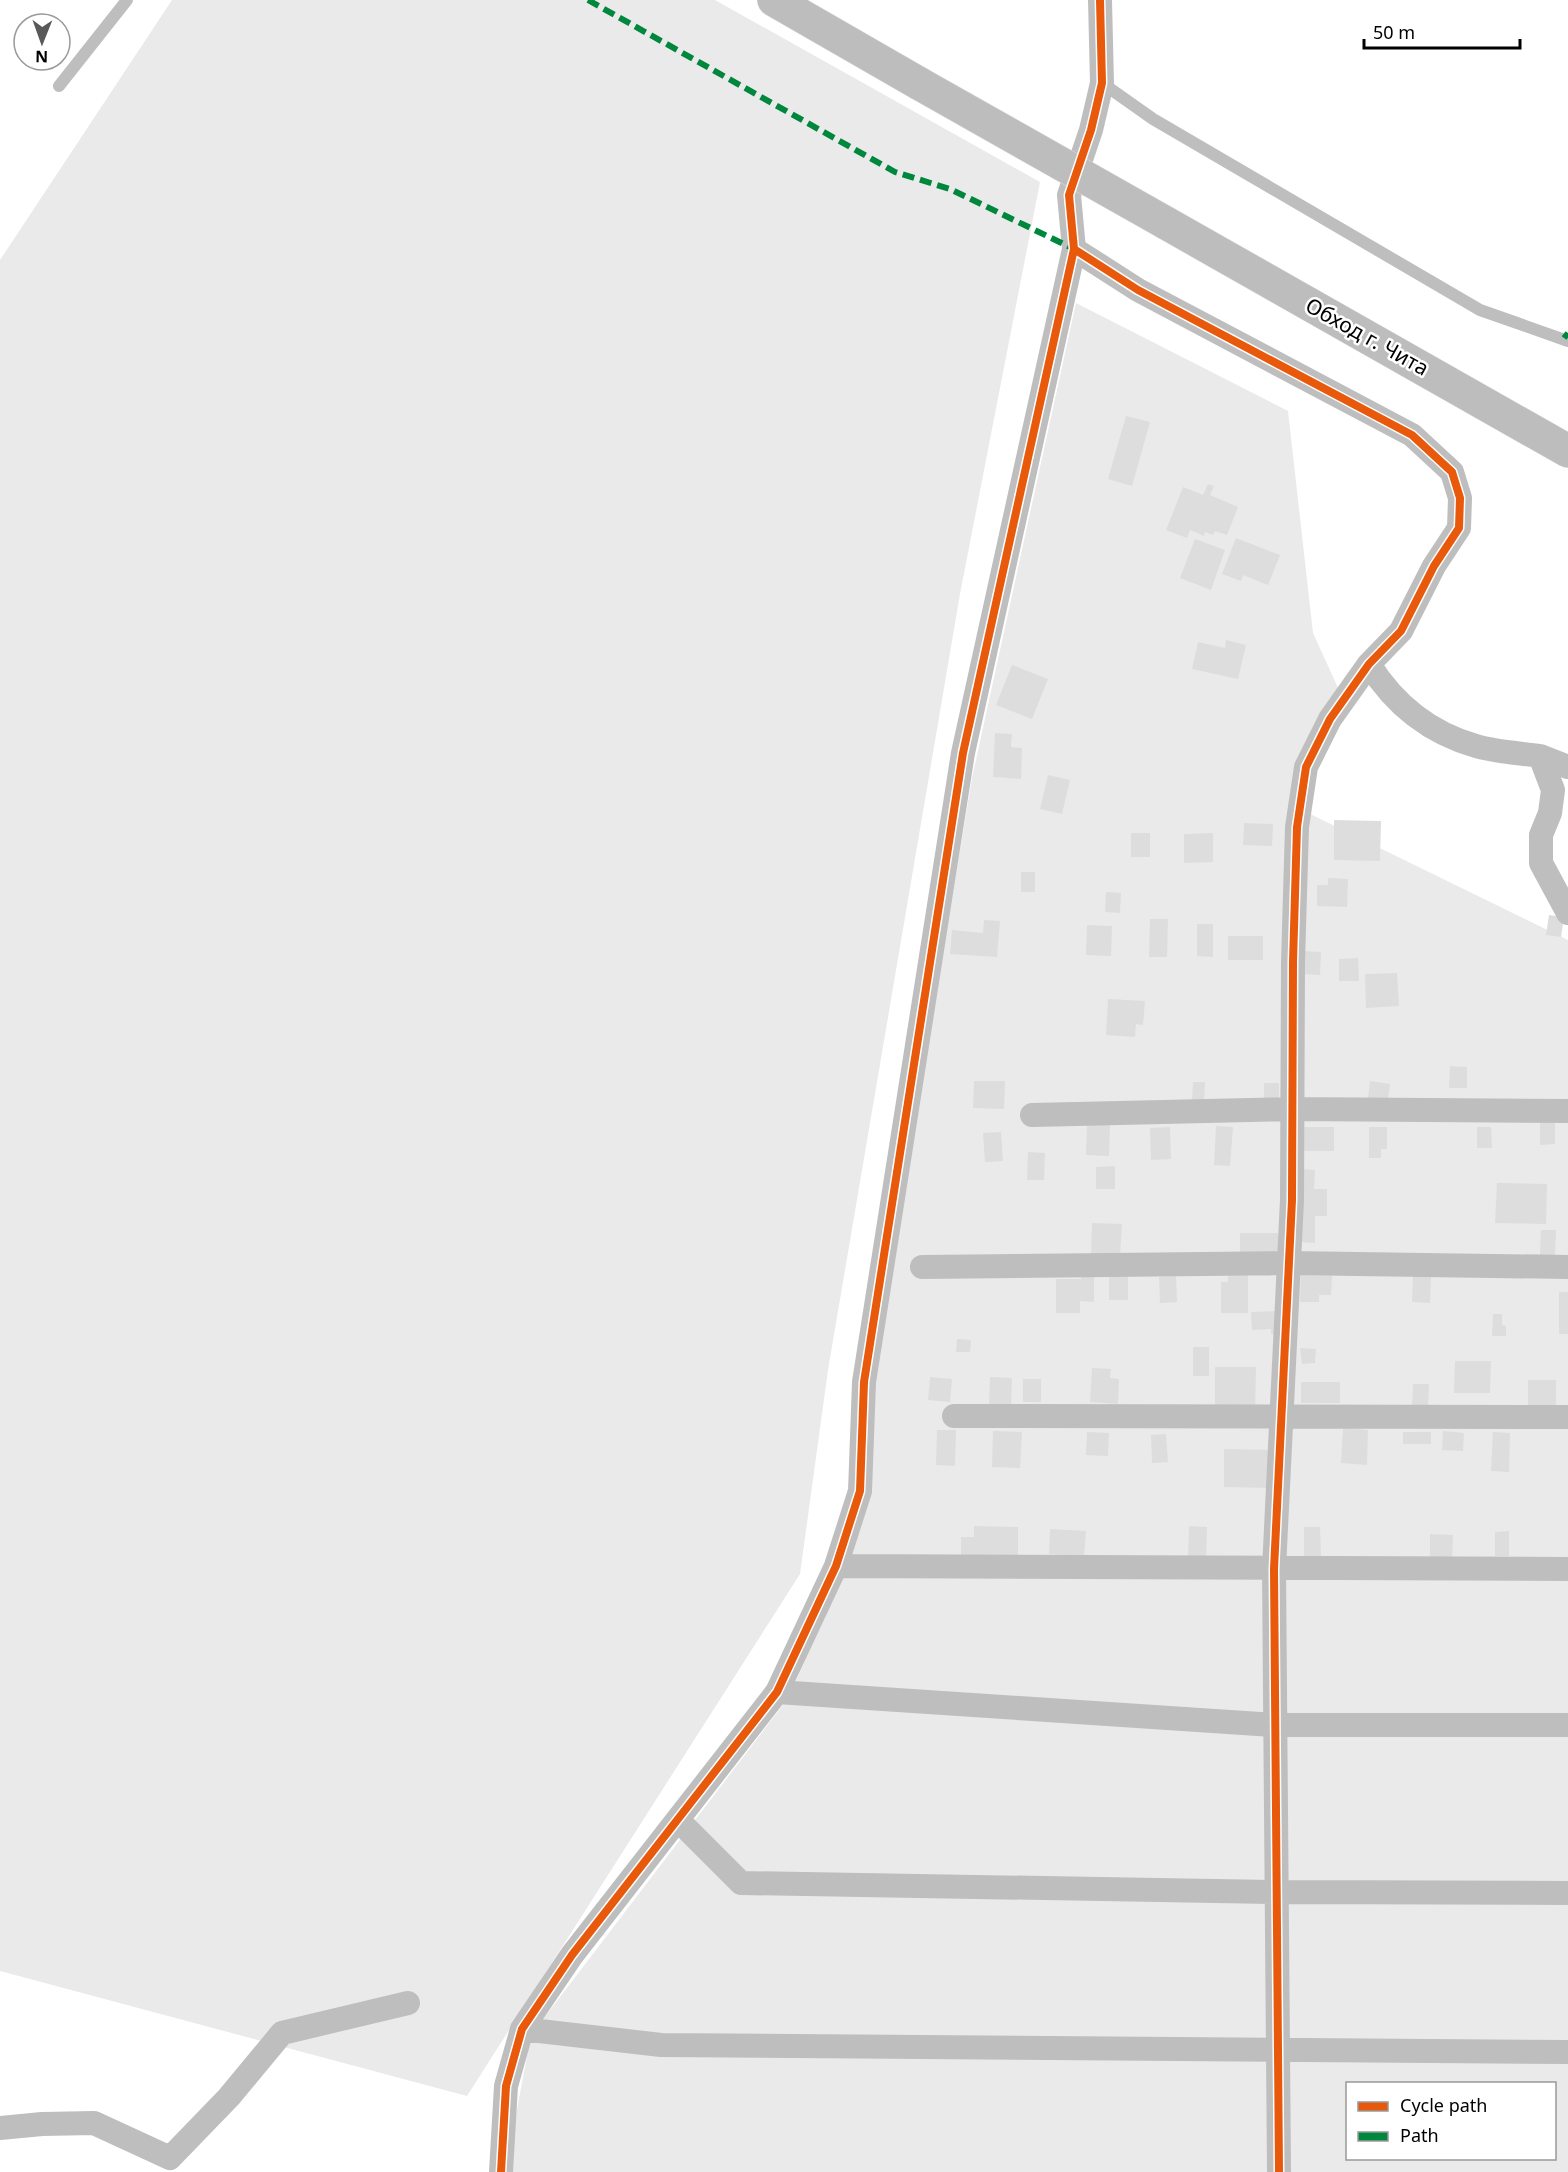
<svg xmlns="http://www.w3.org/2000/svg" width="1568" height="2172" font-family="'Noto Sans',sans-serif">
  <rect width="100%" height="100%" fill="#fff"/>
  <!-- green -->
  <path fill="#eaeaea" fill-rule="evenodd" d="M172 0H715L1040 182 960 594 828 1370 800 1574 467 2096 0 1971V260Z
    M1076 303 1288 411 1313 633 1339 690 1302 810 1568 940V2172H510L511 2141 531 2035 789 1697 828 1608 871 1386 972 778ZM1348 2084H1554V2158H1348Z"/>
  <!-- building -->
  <path fill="#ddd" d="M1126 416 1150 422 1132 486 1108 479Z
    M1208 484 1214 486 1210 495 1238 507 1227 535 1215 531 1213 535 1205 532 1204 536 1190 530 1187 538 1166 530 1183 487 1203 495Z
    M1236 538 1280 555 1268 585 1243 575 1241 581 1222 574Z
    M1195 539 1225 550 1211 590 1180 578Z
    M1226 640 1246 645 1238 679 1192 669 1198 642 1225 648Z
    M1012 665 1048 679 1032 719 996 705Z
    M995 733 1012 734 1011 747 1022 748 1021 779 993 777Z
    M1048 775 1070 780 1062 814 1040 809Z
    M1334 820 1381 821 1380 861 1334 860Z
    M1244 823 1273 824 1272 846 1243 845Z
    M1131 833H1150V857H1131Z
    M1213 833V862L1184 863V834Z
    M1021 872H1035V892H1021Z
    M1328 878 1348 879 1347 907 1317 906V885H1328Z
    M1106 892 1121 893 1120 913 1105 912Z
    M1549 915 1564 917 1561 937 1546 935Z
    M1150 919H1168L1167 957H1149Z
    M984 920 1000 921 997 957 950 954 952 930 983 933Z
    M1197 924H1213V957L1197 956Z
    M1087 925 1112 926 1111 956 1086 955Z
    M1228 936H1263V960H1228Z
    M1304 951 1321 952 1320 975 1303 974Z
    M1358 958 1359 981H1339V959Z
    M1397 973 1399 1006 1366 1008 1365 974Z
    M1108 999 1145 1001 1143 1025 1136 1024 1135 1037 1106 1035Z
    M1450 1066 1467 1067V1088H1449Z
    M974 1081H1005L1004 1109 973 1108Z
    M1370 1081 1390 1084 1388 1101 1368 1099Z
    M1193 1082H1205L1204 1101H1192Z
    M1264 1083H1279V1103H1264Z
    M1540 1123H1555V1144L1540 1145Z
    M1087 1125H1110L1109 1156 1086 1155Z
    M1216 1126 1233 1127 1230 1166 1214 1165Z
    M1170 1127 1171 1159 1151 1160 1150 1128Z
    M1303 1127H1334V1151H1304Z
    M1369 1127H1387V1149H1381V1158H1369Z
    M1477 1127H1491L1492 1148H1477Z
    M1001 1132 1003 1161 985 1162 983 1133Z
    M1028 1152 1045 1153 1044 1180H1027Z
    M1115 1166V1189H1096V1167Z
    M1303 1169 1315 1170 1314 1189H1327V1216H1315V1243L1300 1242Z
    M1497 1183 1547 1184 1546 1224 1495 1223Z
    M1092 1223 1122 1224 1120 1255 1091 1254Z
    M1541 1230H1556L1555 1255H1540Z
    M1240 1233H1278V1256L1240 1255Z
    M1081 1273 1094 1274V1302L1080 1301V1313H1056V1279H1081Z
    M1228 1273H1248V1313H1221V1282H1228Z
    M1109 1274 1128 1275V1300H1109Z
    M1301 1275 1332 1276 1331 1295H1319V1302H1300Z
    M1176 1276 1177 1302 1160 1303 1159 1277Z
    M1413 1276 1431 1277 1430 1303 1412 1302Z
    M1559 1292H1568V1334H1559Z
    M1279 1311 1280 1334H1271V1329L1252 1330 1251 1312Z
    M1493 1314H1502V1325L1506 1326V1336H1492Z
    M957 1339 971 1340 970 1352H956Z
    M1193 1347H1209V1376H1193Z
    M1300 1348 1316 1349 1315 1363 1302 1364Z
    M1455 1361H1491L1490 1393H1454Z
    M1215 1367H1256L1255 1412H1215Z
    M1092 1368 1111 1369 1110 1378 1119 1379 1118 1404 1090 1402Z
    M930 1377 952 1379 950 1402 928 1400Z
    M990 1377 1012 1378 1011 1406 989 1405Z
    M1023 1379H1041V1402H1023Z
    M1528 1380H1556V1405H1528Z
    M1301 1382H1340V1403H1301Z
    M1413 1384H1429L1428 1406H1412Z
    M1343 1428 1368 1430 1367 1465 1341 1463Z
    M937 1430H956L955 1466 936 1465Z
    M993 1431 1022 1432 1020 1468 992 1467Z
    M1443 1431 1464 1433 1463 1451 1442 1450Z
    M1087 1432 1109 1433 1108 1456 1086 1455Z
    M1403 1432H1431V1444H1403Z
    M1493 1432 1510 1433 1509 1472 1491 1471Z
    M1166 1434 1168 1462 1152 1463 1151 1435Z
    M1224 1449 1272 1450V1488L1224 1487Z
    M974 1526 1018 1527V1560L961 1558V1537H974Z
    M1189 1526 1207 1527 1206 1558 1188 1557Z
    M1304 1527H1320L1321 1556H1304Z
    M1050 1529 1086 1531 1084 1556 1049 1554Z
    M1509 1531V1556H1495V1532Z
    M1430 1534 1453 1535 1452 1560H1430Z"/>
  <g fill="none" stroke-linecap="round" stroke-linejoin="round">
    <!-- trunk casing -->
    <g stroke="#dbdbdb" stroke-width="34">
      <path id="trunk" d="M774 0 920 84
        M1166 223 1568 451"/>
    </g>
    <!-- service -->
    <path stroke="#bebebe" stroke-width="12" d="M1102 83 1153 119 1480 310 1568 341
      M59 86 127 0"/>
    <!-- minor -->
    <path stroke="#bebebe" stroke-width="24" d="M1074 249 1138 290 1412 435 1452 472 1460 498 1459 528 1434 566 1401 631 1369 664 1330 719 1306 767 1297 827 1293 962 1292 1200 1274 1569 1279 2172
      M1369 664C1394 704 1430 733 1476 746 1496 752 1520 753 1540 756L1553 790 1550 813 1541 835V863L1568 913
      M1540 756 1568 767
      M1032 1115 1293 1109 1568 1111
      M922 1267 1289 1263 1568 1267
      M954 1416 1568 1417
      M836 1566 1568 1569
      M777 1692 1274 1725H1568
      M678 1820 741 1883 1277 1892 1568 1893
      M522 2029 661 2045 1568 2052
      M0 2128 42 2124 94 2123 170 2158 229 2097 282 2033 408 2003
      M501 2172 506 2086 522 2029 572 1955 777 1692 836 1566 860 1491 864 1382 963 753 1074 249 1069 195 1091 130 1102 83 1100 0"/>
    <!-- trunk -->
    <use href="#trunk" stroke="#bdbdbd" stroke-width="33"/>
    <!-- trunk-bridge casing -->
    <g stroke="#dbdbdb" stroke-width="34" stroke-linecap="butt">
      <path id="trunk-bridge" d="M920 84 1166 223"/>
    </g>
    <!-- trunk-bridge -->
    <use href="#trunk-bridge" stroke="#bdbdbd" stroke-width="33"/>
    <!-- quiet -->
    <path stroke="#00873e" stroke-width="6" stroke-dasharray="12 6" stroke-linecap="butt" d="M588 0 895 172 950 189 1074 249
      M1564 338 1568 333"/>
    <!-- cycleway casing -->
    <g stroke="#fff" stroke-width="11">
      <path id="cycleway" d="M1074 249 1138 290 1412 435 1452 472 1460 498 1459 528 1434 566 1401 631 1369 664 1330 719 1306 767 1297 827 1293 962 1292 1200 1274 1569 1279 2172
        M501 2172 506 2086 522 2029 572 1955 777 1692 836 1566 860 1491 864 1382 963 753 1074 249 1069 195 1091 130 1102 83 1100 0"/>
    </g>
    <!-- cycleway -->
    <use href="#cycleway" stroke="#e8590c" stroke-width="8"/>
  </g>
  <g text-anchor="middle" stroke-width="5" stroke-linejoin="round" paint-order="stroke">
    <!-- street labels -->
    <g font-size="21" fill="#000" stroke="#fff">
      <text transform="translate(1367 337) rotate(29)" y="7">Обход г. Чита</text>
    </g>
  </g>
  <!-- legend -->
  <rect x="1346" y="2082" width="210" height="78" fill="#ffffff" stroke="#999999" stroke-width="1.5"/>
  <rect x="1358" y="2102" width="30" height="9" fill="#e8590c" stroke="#999999" stroke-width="1.5"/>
  <text x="1400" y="2112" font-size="18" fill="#000000">Cycle path</text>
  <rect x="1358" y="2132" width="30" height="9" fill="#00873e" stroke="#999999" stroke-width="1.5"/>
  <text x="1400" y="2142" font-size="18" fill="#000000">Path</text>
  <!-- north arrow -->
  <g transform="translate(42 42) rotate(181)"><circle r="28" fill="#ffffff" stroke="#999999" stroke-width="1.5"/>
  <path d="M0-4.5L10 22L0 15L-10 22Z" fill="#595959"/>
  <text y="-9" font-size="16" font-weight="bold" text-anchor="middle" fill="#000000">N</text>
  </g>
  <!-- scale -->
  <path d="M1364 39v9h156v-9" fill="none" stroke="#000000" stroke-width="3"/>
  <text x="1373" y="39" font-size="18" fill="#000000" stroke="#ffffff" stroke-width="4.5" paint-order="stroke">50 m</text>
</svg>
